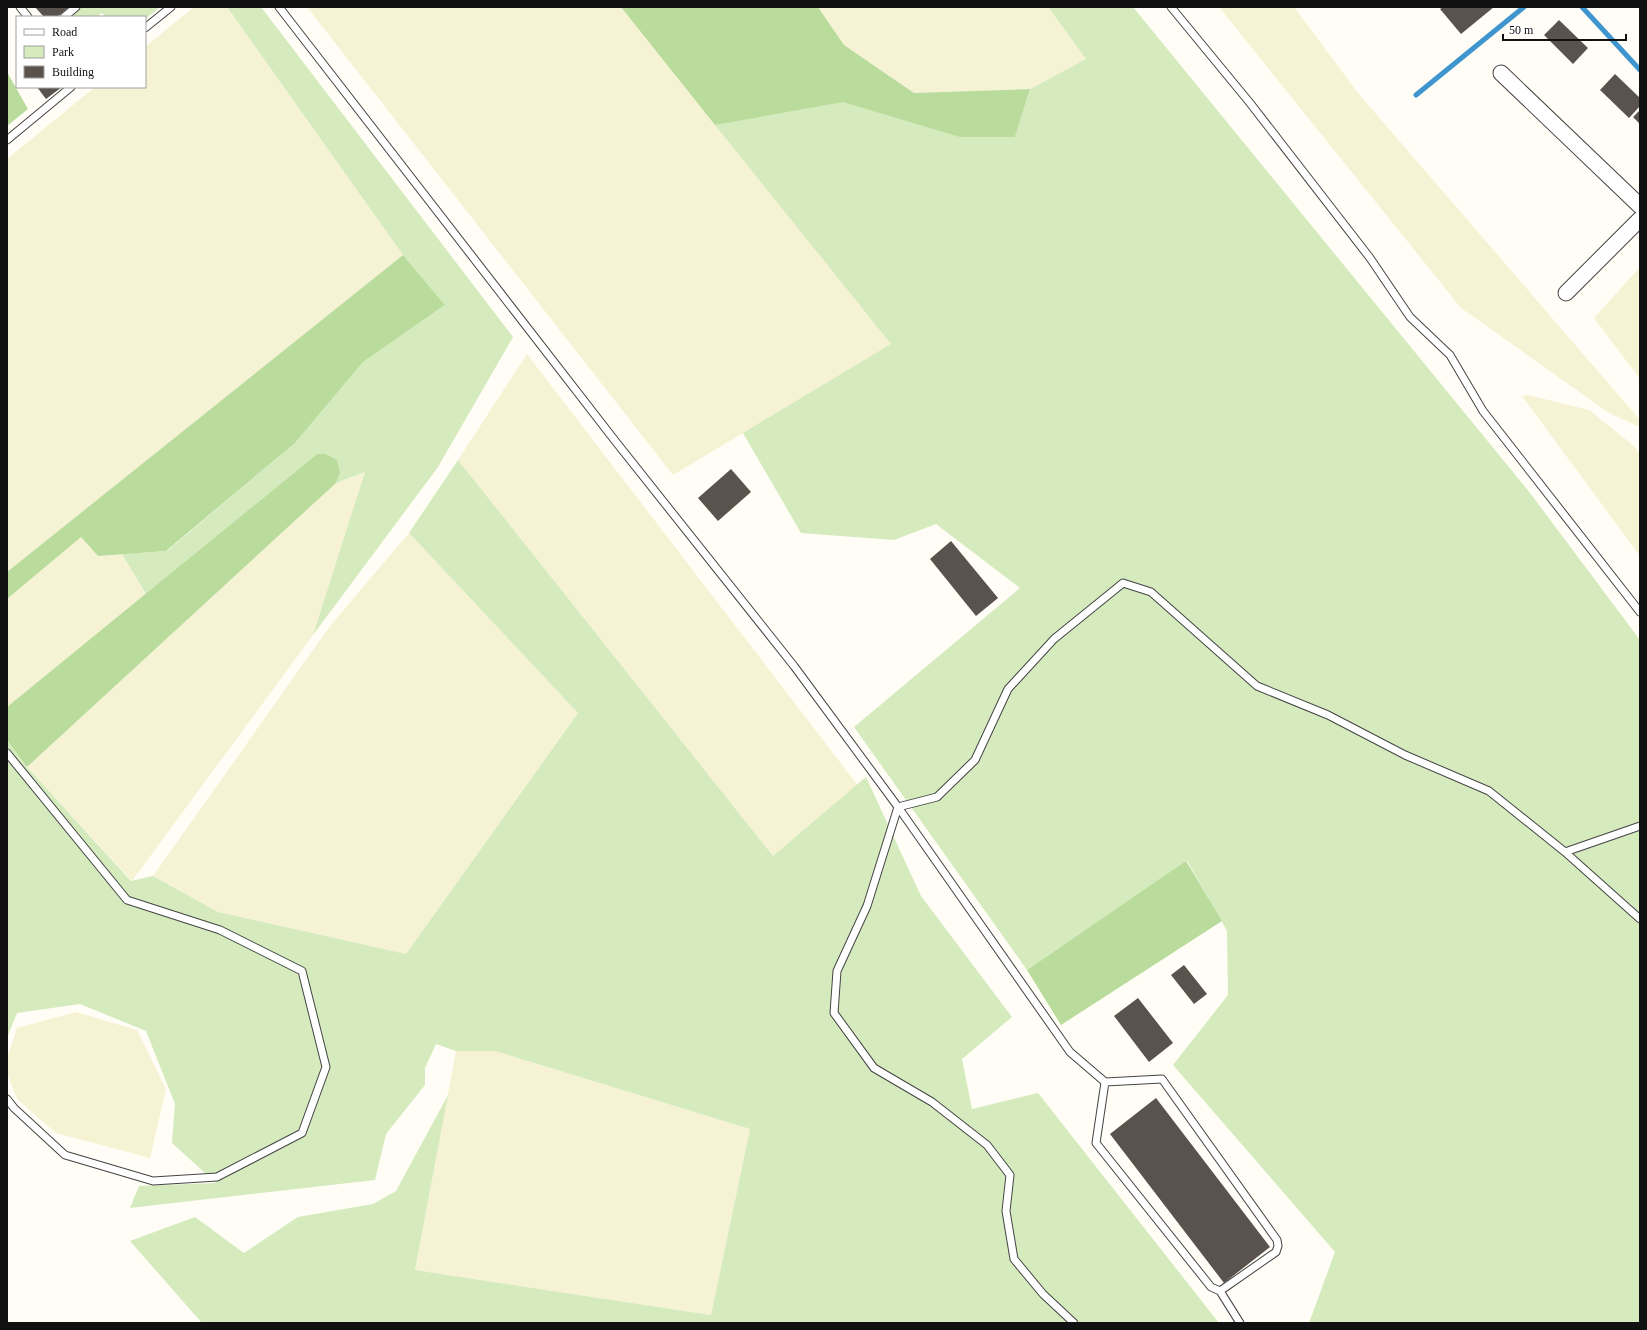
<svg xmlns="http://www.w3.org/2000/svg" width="1647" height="1330" font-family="Georgia,serif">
  <rect width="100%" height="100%" fill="#fffdf5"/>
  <!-- farmland -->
  <path fill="#f6f3d4" d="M194 7H227L403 255 7 572V159L95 87H145V47Z
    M307 7H621L892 344 673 475Z
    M818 7H1048L1086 59 1030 89 914 93 844 45Z
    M1219 7H1294L1358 93 1640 420V427L1609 413 1461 308Z
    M1640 267V379L1594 318Z
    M527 354 859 787 773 856 458 460Z
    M1528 395 1589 410 1634 446 1640 454V556L1522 396Z
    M366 472 313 635 132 881 27 767 336 483Z
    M409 533 578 713 406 954 218 912 153 876 330 626Z
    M81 537 98 556 122 554 146 594 7 707V599Z
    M76 1012 137 1030 166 1089 150 1158 56 1133 17 1099 7 1073V1058L17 1028Z
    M456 1051H495L750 1129 711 1315 415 1270Z"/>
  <!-- green -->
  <path fill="#d5ebbd" d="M82 7H160L145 19V17H106L102 13 97 17H69Z
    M227 7H261L513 337 438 467 313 635 365 472 336 483 340 473 317 454 146 594 122 554 167 551 295 443 363 362 445 305 403 255Z
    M1048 7H1133L1530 493 1640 640V1323H1309L1335 1252 1173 1065 1228 995 1227 931 1187 861 1027 970 854 727 1020 588 936 524 894 540 801 533 743 433 891 344 715 125 835 99 1015 137 1030 89 1086 59Z
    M458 460 773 856 866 777 921 896 1012 1017 962 1059 972 1109 1038 1093 1219 1323H202L130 1241 195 1217 244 1253 298 1217 373 1204 396 1191 448 1095 415 1270 711 1315 750 1129 495 1051H456L436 1044 425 1068V1085L386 1134 375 1180 130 1208 139 1186 216 1183 172 1143 175 1104 146 1031 80 1004 17 1013 7 1038V740L27 767 131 881 153 876 218 912 406 954 578 713 409 533Z"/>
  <!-- forest -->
  <path fill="#b9dc9c" d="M621 7H818L844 45 914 93 1030 89 1015 137H960L843 102 715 125Z
    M7 72 28 109 7 126Z
    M403 255 445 305 363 362 295 443 166 551 98 556 81 537 7 599V572Z
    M317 454H325L337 460 340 473 336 483 27 767 7 740V707Z
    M1186 861 1222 921 1061 1025 1027 970Z"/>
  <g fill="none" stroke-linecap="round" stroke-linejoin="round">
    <!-- stream -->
    <path stroke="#3f96cf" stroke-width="5" d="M1582 7 1640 70
      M1416 95 1524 7"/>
  </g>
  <!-- building -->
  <path fill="#5a524d" d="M35 7H69L57 17H44Z
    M1443 7H1494L1461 34 1440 9Z
    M1559 20 1588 48 1573 64 1544 35Z
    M1615 74 1640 98V106L1629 118 1600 90Z
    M37 87H62L46 99Z
    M1640 110V124L1633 117Z
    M731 469 751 492 718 521 698 498Z
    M951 541 998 598 976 616 930 559Z
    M1184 965 1207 994 1194 1004 1171 975Z
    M1138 998 1173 1043 1149 1062 1114 1016Z
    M1156 1098 1270 1247 1224 1283 1110 1134Z"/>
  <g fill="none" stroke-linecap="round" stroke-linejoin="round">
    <!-- service casing -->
    <g stroke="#444" stroke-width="9">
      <path id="service" d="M20 7 28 17
        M279 7 616 442 794 666 898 807 1070 1052 1105 1082
        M1171 7 1250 103 1370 258 1410 317 1450 355 1483 411 1640 612
        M64 17 76 7
        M145 28 171 7
        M7 140 71 87
        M7 753 127 900 220 930 302 971 326 1067 302 1133 217 1177 153 1181 65 1155 14 1108 7 1099
        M898 807 937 797 975 760 1008 689 1054 639 1123 583 1151 592 1257 686 1328 715 1405 755 1489 791 1565 852 1640 826
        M898 807 867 906 837 971 834 1013 874 1068 932 1102 987 1145 1010 1175 1006 1211 1014 1259 1043 1294 1074 1323
        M1565 852 1640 919
        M1220 1291 1276 1252 1278 1246 1277 1240 1162 1079 1105 1082 1096 1143 1211 1287 1220 1291 1240 1323"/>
    </g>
    <!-- minor casing -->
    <g stroke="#444" stroke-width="17">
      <path id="minor" d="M1501 73 1640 206
        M1566 293 1640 219"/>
    </g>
    <!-- service -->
    <use href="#service" stroke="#fff" stroke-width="7"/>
    <!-- minor -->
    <use href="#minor" stroke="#fff" stroke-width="15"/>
  </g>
  <!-- border -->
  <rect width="1647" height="1330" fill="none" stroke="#111111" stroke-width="16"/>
  <!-- legend -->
  <rect x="16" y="16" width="130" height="72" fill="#ffffff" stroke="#a0a0a0"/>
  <rect x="24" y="29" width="20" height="6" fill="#ffffff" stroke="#a0a0a0"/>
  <text x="52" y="36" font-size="12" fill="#111111">Road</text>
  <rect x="24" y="46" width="20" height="12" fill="#d5ebbd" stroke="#a0a0a0"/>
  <text x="52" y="56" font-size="12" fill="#111111">Park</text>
  <rect x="24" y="66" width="20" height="12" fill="#5a524d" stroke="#a0a0a0"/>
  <text x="52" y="76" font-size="12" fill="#111111">Building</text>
  <!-- scale -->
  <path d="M1503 34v6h123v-6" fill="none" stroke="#111111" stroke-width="2"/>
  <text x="1509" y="34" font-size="12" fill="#111111" stroke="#ffffff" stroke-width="3" paint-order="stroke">50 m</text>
</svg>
